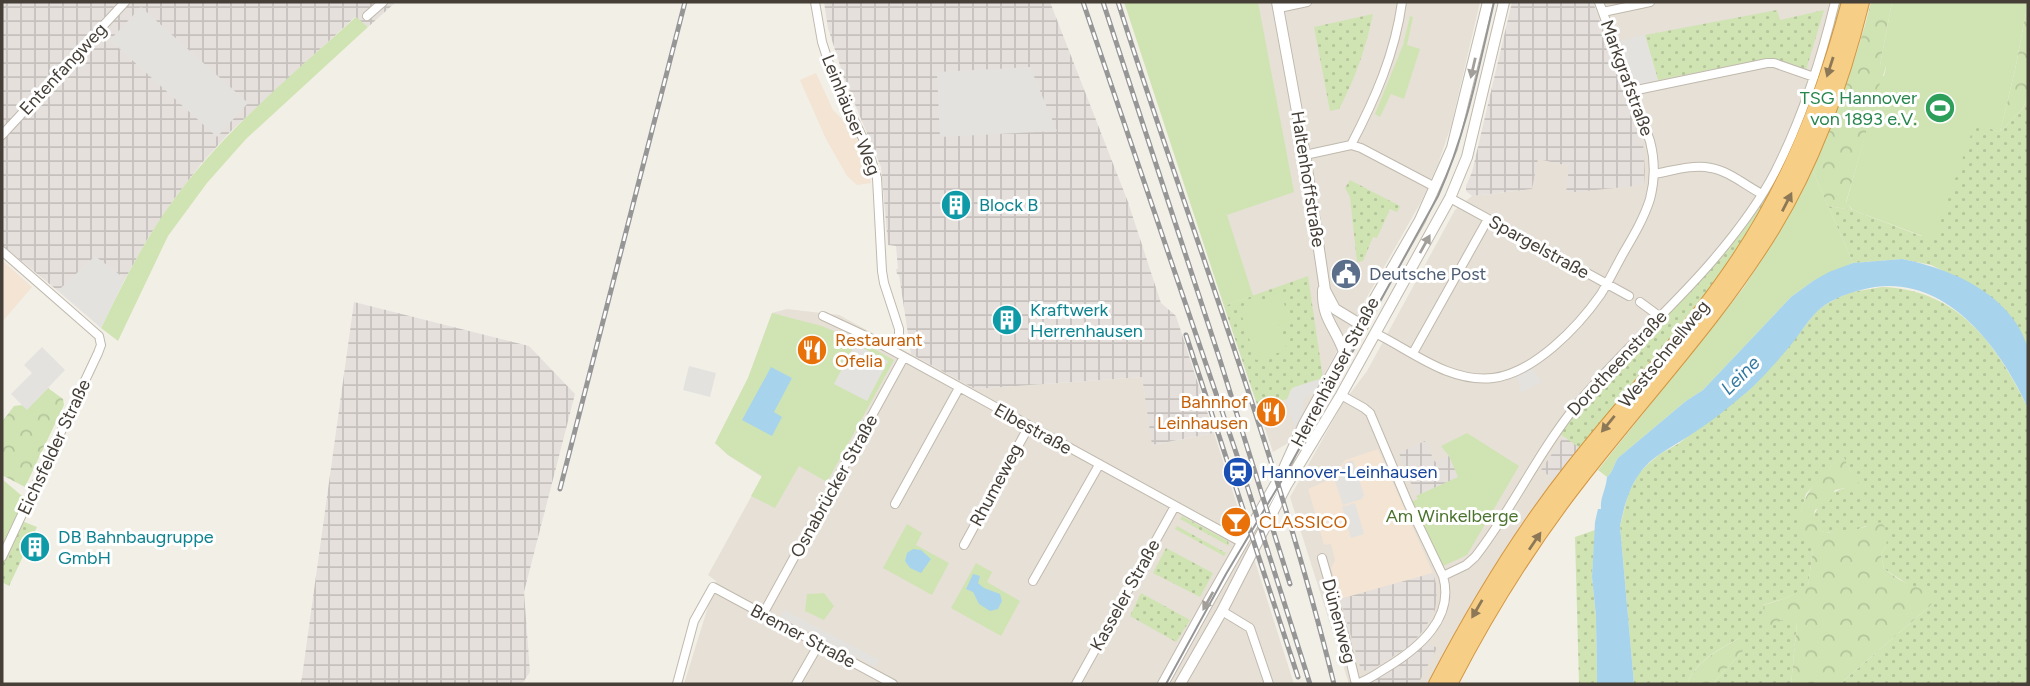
<svg xmlns="http://www.w3.org/2000/svg" width="2030" height="686" font-family="Figtree,sans-serif">
  <defs>
    <pattern id="industrial-grid" width="8" height="8" patternUnits="userSpaceOnUse" patternTransform="scale(1.75)"><rect width="8" height="8" fill="#e5e0dc"/><path d="M0 4h8M4 0v8" fill="none" stroke="#c6c1bd"/></pattern>
    <pattern id="grass-dots" width="8" height="8" patternUnits="userSpaceOnUse" patternTransform="scale(1.75)"><rect width="8" height="8" fill="#d0e4b3"/><path d="M2 2h.1M6 6h.1" fill="none" stroke="#b4c59b" stroke-width="1.8" stroke-linecap="round"/></pattern>
    <pattern id="forest-crowns" width="20" height="18" patternUnits="userSpaceOnUse" patternTransform="scale(1.75)"><rect width="20" height="18" fill="#d0e4b3"/><path d="M2 6a3 3 0 1 1 6 0M12 15a3 3 0 1 1 6 0" fill="none" stroke="#b4c59b"/></pattern>
  </defs>
  <rect width="100%" height="100%" fill="#f2efe7"/>
  <!-- residential -->
  <path fill="#e6e0d6" d="M1156 2H1480L1451 126 1438 164 1422 200 1341 343 1288 443 1273 452 1224 306 1252 297Z
    M1593 2H1835L1825 41 1775 172 1715 259 1557 431 1581 449 1512 544 1429 684H1349L1290 497 1343 403 1367 371 1455 210 1472 196 1532 189 1537 158 1569 166V169L1643 142Z
    M787 309 839 315 975 389 1142 377 1153 445 1214 433 1294 684H684L716 581 708 575 762 477 728 455 715 443 748 378 772 313Z"/>
  <!-- commercial -->
  <path fill="#f3e4d4" d="M816 73 833 110 840 117 858 141 869 167 871 183 857 185 847 176 826 139 800 80Z
    M2 260 32 287 2 322Z
    M1378 449 1433 573 1340 599 1331 568 1335 560 1331 544 1324 545 1308 489 1333 478 1345 460Z"/>
  <!-- industrial -->
  <path fill="url(#industrial-grid)" d="M2 2H396L368 27 355 17 230 132 201 164 174 199 148 238 125 279 95 257 58 291 2 245Z
    M824 2H1050L1128 202 1161 303 1176 316 1214 433 1152 445 1142 377 975 389 911 354 899 275 897 274 896 269H898L896 246 888 245 881 167 844 78 828 28Z
    M1512 2H1593L1643 142 1645 171 1644 185 1566 193 1569 166 1538 159 1532 189 1472 196 1466 191V186L1472 172Z
    M354 302 529 346 575 394 524 592 530 672 522 684H301Z
    M1566 433 1581 444 1555 480 1541 470Z
    M1425 441 1435 462 1449 456 1459 477 1416 496 1399 453Z
    M1433 573 1437 587 1436 603 1435 610 1425 628 1410 646 1400 652 1370 671 1361 670 1340 599Z
    M1425 641 1437 648 1418 684H1362Z"/>
  <!-- grass -->
  <path fill="url(#grass-dots)" d="M1835 2H1846L1817 98 1761 217 1705 300 1581 449 1556 431 1685 292 1762 194 1786 148Z
    M1777 10 1780 20 1824 10 1806 70 1770 58 1658 80 1645 35Z
    M1373 14C1366 48 1355 79 1339 109L1330 111 1314 27Z
    M2028 97V350L2018 328 1971 284 1931 265 1902 259 1853 263 1828 206 1853 210 1921 236 1975 123 2000 132 2023 108Z
    M1350 180 1400 206 1397 212 1390 209 1377 238 1373 237 1363 261 1357 262 1350 197 1345 188Z
    M1308 276 1323 378 1292 388 1287 399 1258 407 1224 306Z
    M1882 287C1958 289 1997 345 2028 408V684H1840L1931 605 1911 586 1884 569 1881 555 1886 546 1866 526C1850 533 1838 535 1820 531L1812 520C1817 505 1830 491 1845 488L1851 473 1843 456 1832 465 1806 494 1801 513 1813 549 1808 587 1786 598 1763 605 1797 622 1791 684H1712L1744 650 1740 638C1719 649 1696 661 1687 684H1634L1620 526 1628 494 1639 473 1648 464 1660 454 1678 444 1749 390 1781 356 1816 312 1825 305 1837 298 1852 292Z
    M1182 516 1228 541 1229 546 1180 519Z
    M22 521 37 527 9 586 2 582V563Z
    M1177 526 1226 553 1224 556 1175 529Z
    M1595 530 1592 577 1596 616 1597 684H1579L1575 537Z
    M1166 548 1213 573 1200 597 1153 573Z
    M1141 593 1190 620 1176 642 1130 616Z"/>
  <!-- forest -->
  <path fill="url(#forest-crowns)" d="M1871 2H1892L1880 65 1886 66 1846 202 1852 210 1828 206 1812 169C1835 114 1857 60 1871 2Z
    M2028 2V97L2023 108 2000 132 2015 70Z
    M48 388 63 399 64 405 25 487 2 475V422L14 406 22 405 27 409Z
    M1843 455 1851 473 1865 491 1855 494 1845 488 1835 490 1830 501 1815 510 1813 520 1820 531C1845 537 1859 527 1882 522L1888 534 1886 546 1881 555 1884 569 1900 580 1933 594 1931 605 1840 684H1791L1797 623 1788 618 1771 625 1761 617 1764 605 1786 598 1808 586 1813 549C1809 543 1802 536 1801 530 1796 497 1821 474 1843 455Z
    M1740 638 1747 643 1744 650 1712 684H1687C1696 661 1720 649 1740 638Z"/>
  <!-- green -->
  <path fill="#d0e4b3" d="M1124 2H1258L1294 192 1227 215 1253 296 1224 306Z
    M1892 2H2028L2015 70 2000 132 1975 124 1933 240 1853 210 1846 203 1882 76H1884L1886 67 1880 65Z
    M1410 16 1413 17 1407 45 1420 49 1404 99 1391 94 1380 117 1375 114 1403 45Z
    M356 17 368 27 246 139 207 183 168 236 118 341 101 328C123 283 145 238 175 198 226 129 293 74 356 17Z
    M1812 169 1853 263 1813 281 1791 297 1703 390 1686 401 1618 458C1614 464 1613 472 1607 477L1598 470 1744 287 1780 231Z
    M1281 294 1289 319 1278 322 1287 350 1256 360 1239 307Z
    M772 313 822 326 845 336 849 335 894 360 827 482 799 466 775 508 751 496 762 476 728 455 715 443 748 378Z
    M1467 433 1519 466 1467 555 1439 568 1408 503 1418 499 1416 496 1458 477 1449 456 1441 446Z
    M2 479 28 501 2 557Z
    M907 524 922 533 916 545 949 563 932 595 883 568Z
    M976 563 992 572 987 582 1020 601 1001 636 951 608Z
    M824 593 834 606 824 620 805 611 807 594Z"/>
  <!-- parking -->
  <path fill="#e4e2df" d="M141 7 248 103 217 137 110 40Z
    M1645 35 1658 80 1635 86 1620 41Z
    M1030 67 1057 131 940 137 937 72Z
    M95 256 125 279 101 328 58 291Z
    M855 344 888 361 867 401 834 384Z
    M42 347 65 370 27 410 11 394 32 373 24 365Z
    M1529 364 1541 382 1521 393 1518 379 1513 372Z
    M689 366 716 373 710 397 683 390Z
    M1323 378 1315 393 1307 396 1303 402V413L1295 427 1287 403 1290 391 1295 387Z
    M1353 460 1364 495 1362 499 1343 505 1335 481 1345 463Z
    M1355 503 1364 534 1351 538 1342 507Z
    M784 610 879 660 875 667 781 617Z"/>
  <!-- water -->
  <path fill="#a7d3ec" d="M1902 259C1953 269 2012 295 2028 348 2030 361 2028 392 2028 408 2001 349 1949 277 1875 287 1857 290 1840 295 1825 305 1812 314 1804 328 1794 341 1781 357 1762 379 1747 392 1729 407 1711 422 1692 434 1682 441 1670 447 1660 454 1634 471 1626 497 1620 526L1634 684H1597L1596 616 1592 577 1595 522 1598 509H1601C1600 497 1606 490 1607 477 1613 472 1614 464 1618 458L1686 401 1703 390 1791 297 1813 281 1829 272 1853 263Z
    M771 367 792 378 774 412 782 417 772 436 742 420Z
    M913 549 921 550 931 559 921 573 910 568 905 561 907 553Z
    M973 574 980 576 978 583 984 588 1000 594 1002 601 998 609 990 611 979 604 973 592 966 589Z"/>
  <g fill="none" stroke-linecap="round" stroke-linejoin="round">
    <!-- minor casing -->
    <g stroke="#c0b9ad" stroke-width="10">
      <path id="minor" d="M815 2 822 42 833 76 867 147 877 178 882 271 884 283 899 329V335L892 350
        M1279 8 1307 2
        M1603 12 1650 2
        M367 16 383 2
        M1632 91 1767 63H1774L1814 77
        M2 135 125 2
        M1351 145C1375 99 1395 54 1402 2
        M1305 155 1351 145 1361 148 1435 187
        M1654 174C1672 171 1692 164 1711 168 1729 171 1746 186 1762 194
        M1450 198 1629 296
        M2 251 99 336 101 345 98 353 2 557
        M1640 302 1659 316
        M823 316 868 337 1243 543
        M1375 333C1412 351 1449 383 1493 378 1534 373 1578 327 1601 294 1609 281 1616 266 1624 252 1634 235 1644 218 1650 199 1655 180 1655 160 1650 141L1599 2
        M1413 353 1488 219
        M1341 395 1364 408 1370 413 1408 503 1443 576
        M895 504 959 388
        M964 545 1029 426
        M1322 558 1345 638 1356 684
        M1033 581 1099 465
        M1222 611 1250 628 1269 684
        M763 614 904 357
        M677 684 694 621 713 587 893 684
        M796 684 819 644
        M1076 684 1175 506
        M1356 684C1367 681 1376 674 1386 668 1419 648 1455 618 1443 576L1466 565 1475 557C1512 510 1537 454 1575 407 1618 354 1670 311 1714 259 1736 233 1759 203 1775 172 1802 119 1821 60 1835 2"/>
    </g>
    <!-- tertiary casing -->
    <g stroke="#c0b9ad" stroke-width="12">
      <path id="tertiary" d="M1277 2 1305 155 1325 290 1335 309 1363 326
        M1323 290C1322 320 1335 326 1344 352
        M1163 684 1210 599 1281 475 1304 424 1344 352 1420 220 1452 148 1488 2
        M1180 684 1222 611 1286 486 1341 395 1450 198 1467 157 1504 2"/>
    </g>
    <!-- trunk casing -->
    <g stroke="#d39641" stroke-width="16">
      <path id="trunk" d="M1436 684C1475 609 1519 536 1571 470 1636 387 1712 310 1764 218 1803 150 1829 77 1849 2
        M1450 684C1487 612 1530 543 1580 479 1645 395 1718 318 1773 228 1815 159 1843 79 1862 2"/>
    </g>
    <!-- minor -->
    <use href="#minor" stroke="#fff" stroke-width="8"/>
    <!-- tertiary -->
    <use href="#tertiary" stroke="#fff" stroke-width="10"/>
    <!-- trunk -->
    <use href="#trunk" stroke="#f6ce86" stroke-width="14"/>
    <!-- tram -->
    <path stroke="#969696" stroke-width="2" d="M1166 684 1226 574 1282 480 1438 196C1466 134 1479 67 1494 2"/>
    <!-- rail casing -->
    <g stroke="#969696" stroke-width="5">
      <path id="rail" d="M1083 2 1244 476 1310 684
        M1103 2 1219 357 1290 584
        M1118 2C1190 229 1277 452 1334 684
        M1186 335 1298 677
        M560 489 685 2"/>
    </g>
    <!-- rail -->
    <use href="#rail" stroke="#fff" stroke-width="2.5" stroke-dasharray="8" stroke-linecap="butt"/>
  </g>
  <!-- one-way arrows -->
  <defs><path id="oneway-solid" d="M-6-.8H1V-3.2L6.5 0L1 3.2V.8H-6Z" transform="scale(1.75)"/></defs>
  <g fill="#8c7857">
    <use href="#oneway-solid" transform="translate(1830 67) rotate(108)"/>
    <use href="#oneway-solid" transform="translate(1787 202) rotate(-63)"/>
    <use href="#oneway-solid" transform="translate(1608 424) rotate(129)"/>
    <use href="#oneway-solid" transform="translate(1535 541) rotate(-56)"/>
    <use href="#oneway-solid" transform="translate(1477 609) rotate(120)"/>
  </g>
  <g fill="#a29f9b">
    <use href="#oneway-solid" transform="translate(1473 68) rotate(103)"/>
    <use href="#oneway-solid" transform="translate(1425 244) rotate(-61)"/>
    <use href="#oneway-solid" transform="translate(1208 601) rotate(119)"/>
  </g>
  <!-- icons -->
  <defs>
    <g id="stadium-disc" transform="scale(1.575)"><circle r="9.5" fill="#2e9e5b" stroke="#fff"/><path d="M0-5a6.5 5 0 1 0 0 10a6.5 5 0 1 0 0-10ZM-3.5-1.8h7v3.6h-7Z" fill="#fff"/></g>
    <g id="building-disc" transform="scale(1.575)"><circle r="9.5" fill="#0f9aa8" stroke="#fff"/><path d="M-4-6H4V6H1V3H-1V6H-4ZM-2.5-4.3h1.7v1.8h-1.7ZM.8-4.3h1.7v1.8H.8ZM-2.5-1h1.7V.8h-1.7ZM.8-1h1.7V.8H.8Z" fill="#fff"/></g>
    <g id="civic-disc" transform="scale(1.575)"><circle r="9.5" fill="#5c6f8a" stroke="#fff"/><path d="M-.6-6.5H3V-4.5H.6V-3L4-1V1h2V6H-6V1h2V-1L-.6-3ZM-1.2 2.5V6h2.4V2.5Z" fill="#fff"/></g>
    <g id="restaurant-disc" transform="scale(1.575)"><circle r="9.5" fill="#e8710a" stroke="#fff"/><path d="M-5-6h1v4h1v-4h1v4h1v-4h1v5L-1.5 .5V6h-2V.5L-5-1ZM5-6V6H3V1.5H1.5Q1.5-4 5-6Z" fill="#fff"/></g>
    <g id="station-disc" transform="scale(1.575)"><circle r="9.5" fill="#1a4fb4" stroke="#fff"/><path d="M-3-6H3Q5-6 5-4V2Q5 4 3 4L4.5 6H3L1.5 4h-3L-3 6H-4.5L-3 4Q-5 4-5 2V-4Q-5-6-3-6ZM-3.5-4v3h7v-3ZM-3.5 1v1.5H-2V1ZM2 1v1.5H3.5V1Z" fill="#fff"/></g>
    <g id="bar-disc" transform="scale(1.575)"><circle r="9.5" fill="#e8710a" stroke="#fff"/><path d="M-6-5H6L.8 .8V4.5H3.5V6h-7V4.5H-.8V.8Z" fill="#fff"/></g>
  </defs>
  <g fill-rule="evenodd">
    <use href="#stadium-disc" x="1940" y="108"/>
    <use href="#building-disc" x="956" y="205"/>
    <use href="#civic-disc" x="1346" y="274"/>
    <use href="#building-disc" x="1007" y="320"/>
    <use href="#restaurant-disc" x="812" y="350"/>
    <use href="#restaurant-disc" x="1271" y="412"/>
    <use href="#station-disc" x="1238" y="472"/>
    <use href="#bar-disc" x="1236" y="522"/>
    <use href="#building-disc" x="35" y="547"/>
  </g>
  <g text-anchor="middle" stroke-width="6" stroke-linejoin="round" paint-order="stroke">
    <!-- street labels -->
    <g font-size="18" fill="#453f37" stroke="#fff">
      <text transform="translate(63 69) rotate(-47)" y="6">Entenfangweg</text>
      <text transform="translate(1627 78) rotate(70)" y="6">Markgrafstraße</text>
      <text transform="translate(851 115) rotate(68)" y="6">Leinhäuser Weg</text>
      <text transform="translate(1308 179) rotate(81)" y="6">Haltenhoffstraße</text>
      <text transform="translate(1539 247) rotate(29)" y="6">Spargelstraße</text>
      <text transform="translate(1664 354) rotate(-51)" y="6">Westschnellweg</text>
      <text transform="translate(1617 363) rotate(-47)" y="6">Dorotheenstraße</text>
      <text transform="translate(1335 372) rotate(-62)" y="6">Herrenhäuser Straße</text>
      <text transform="translate(1033 429) rotate(29)" y="6">Elbestraße</text>
      <text transform="translate(54 447) rotate(-65)" y="6">Eichsfelder Straße</text>
      <text transform="translate(996 485) rotate(-62)" y="6">Rhumeweg</text>
      <text transform="translate(834 486) rotate(-61)" y="6">Osnabrücker Straße</text>
      <text transform="translate(1125 595) rotate(-61)" y="6">Kasseler Straße</text>
      <text transform="translate(1339 621) rotate(75)" y="6">Dünenweg</text>
      <text transform="translate(803 636) rotate(28)" y="6">Bremer Straße</text>
    </g>
    <!-- leisure labels -->
    <g font-size="18" fill="#27864d" stroke="#fff" text-anchor="end">
      <text x="1917" y="104">TSG Hannover<tspan x="1917" dy="21">von 1893 e.V.</tspan></text>
    </g>
    <!-- culture labels -->
    <g font-size="18" fill="#0d838f" stroke="#fff" text-anchor="start">
      <text x="979" y="211">Block B</text>
      <text x="1030" y="316">Kraftwerk<tspan x="1030" dy="21">Herrenhausen</tspan></text>
      <text x="58" y="543">DB Bahnbaugruppe<tspan x="58" dy="21">GmbH</tspan></text>
    </g>
    <!-- service labels -->
    <g font-size="18" fill="#4e5e75" stroke="#fff" text-anchor="start">
      <text x="1369" y="280">Deutsche Post</text>
    </g>
    <!-- food labels -->
    <g font-size="18" fill="#c56008" stroke="#fff" text-anchor="start">
      <text x="835" y="346">Restaurant<tspan x="835" dy="21">Ofelia</tspan></text>
      <text x="1248" y="408" text-anchor="end">Bahnhof<tspan x="1248" dy="21">Leinhausen</tspan></text>
      <text x="1259" y="528">CLASSICO</text>
    </g>
    <!-- transit labels -->
    <g font-size="18" fill="#164399" stroke="#fff" text-anchor="start">
      <text x="1261" y="478">Hannover-Leinhausen</text>
    </g>
    <!-- park labels -->
    <g font-size="18" fill="#4b732e" stroke="#fff">
      <text x="1452" y="522">Am Winkelberge</text>
    </g>
    <!-- water labels -->
    <g font-size="19" font-style="italic" fill="#357aa2" stroke="#fff">
      <text transform="translate(1740 375) rotate(-45)" y="7">Leine</text>
    </g>
  </g>
  <!-- border -->
  <rect width="2030" height="686" fill="none" stroke="#453f37" stroke-width="7"/>
</svg>
